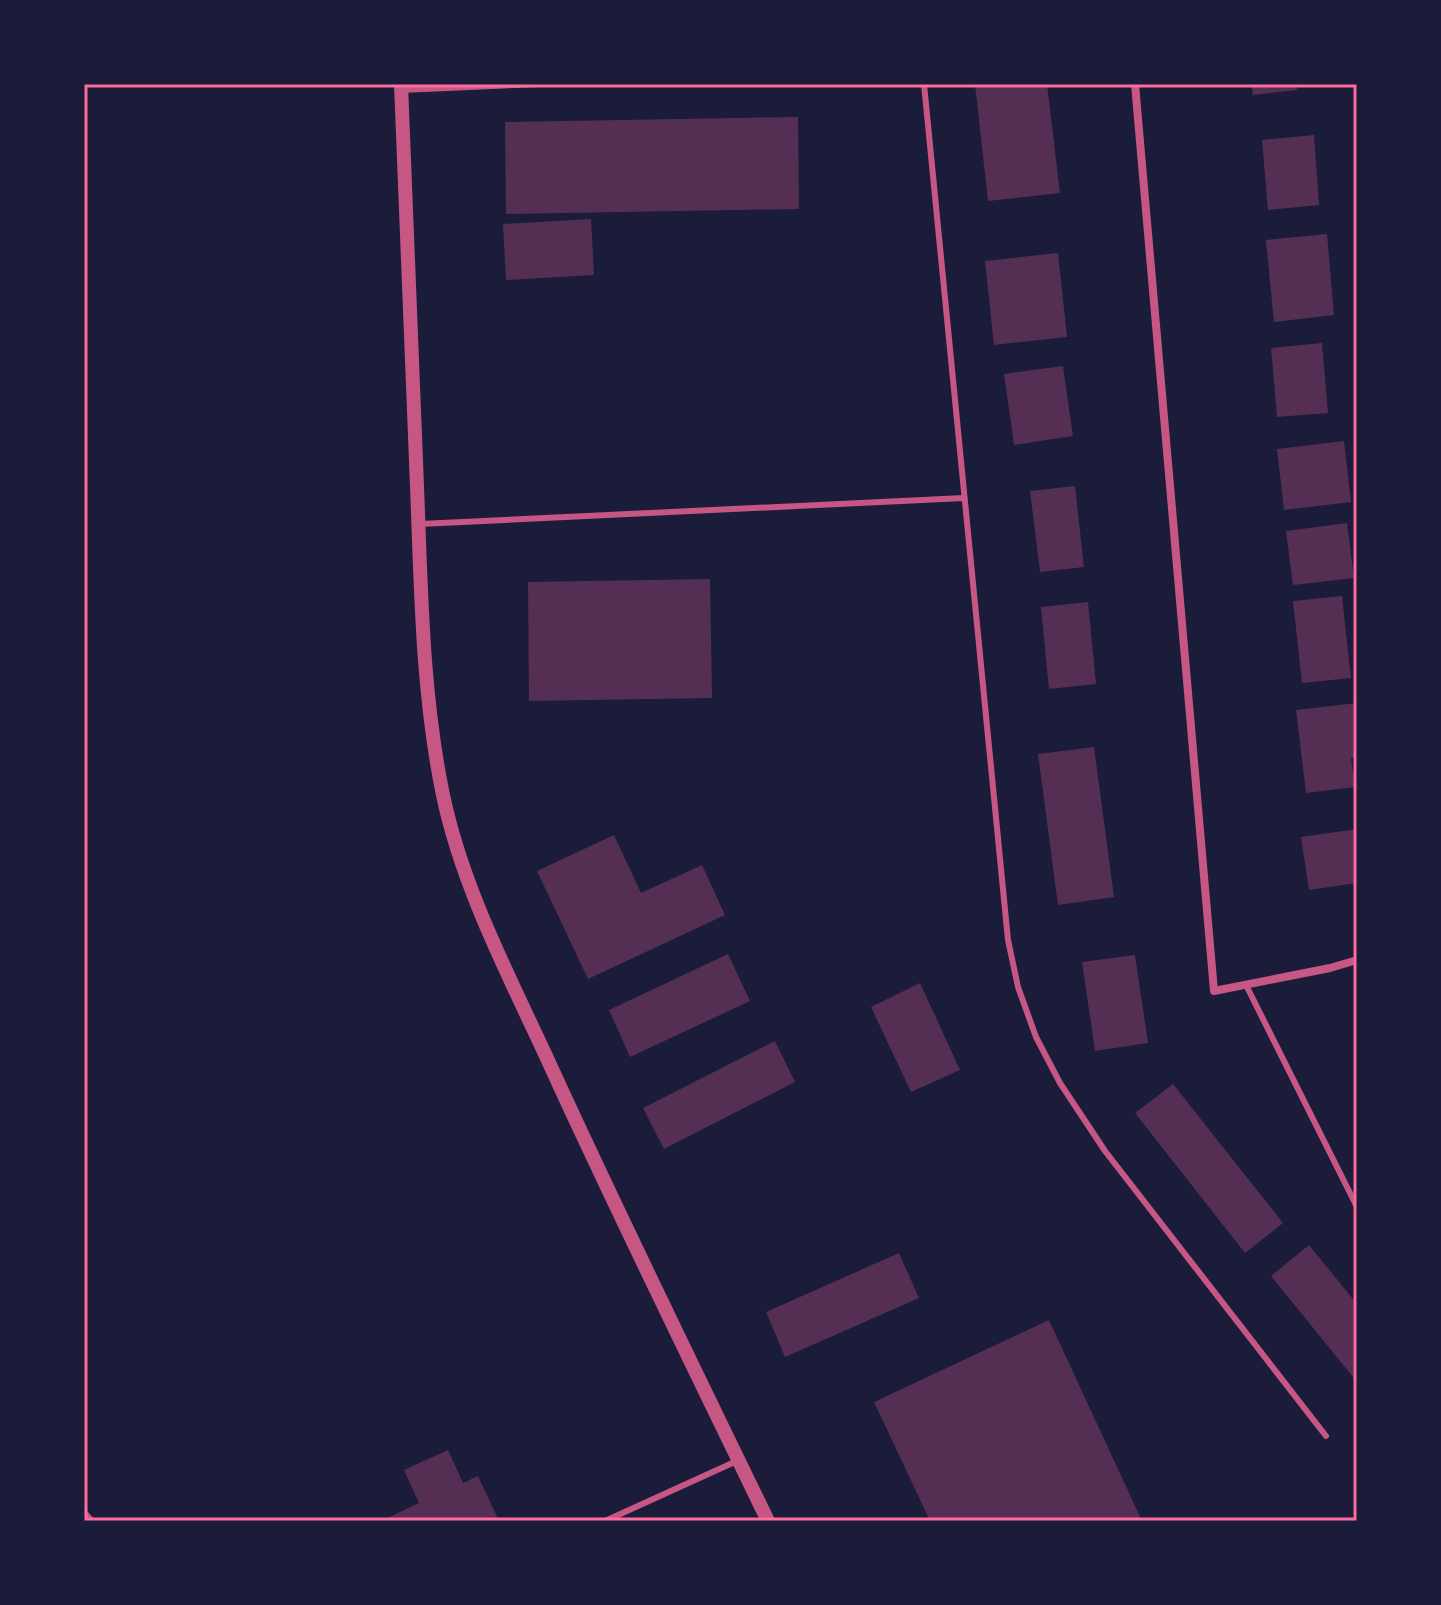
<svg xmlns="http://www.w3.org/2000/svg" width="1441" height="1605" font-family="'Golos Text',sans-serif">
  <rect width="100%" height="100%" fill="#1b1b3a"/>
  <!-- building -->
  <path fill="#542f53" d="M975 84H1047L1060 193 988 201Z
    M1251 84H1296L1297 90 1253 95Z
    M798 117 799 209 506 214 505 122Z
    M1314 135 1319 205 1268 210 1262 140Z
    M591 219 594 275 506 280 503 224Z
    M1327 234 1334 315 1274 322 1266 240Z
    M1058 253 1067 337 994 345 985 261Z
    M1322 343 1328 413 1277 417 1271 348Z
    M1063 366 1073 436 1014 445 1004 374Z
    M1344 441 1351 502 1284 510 1277 449Z
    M1075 486 1084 567 1040 572 1030 491Z
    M1347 523 1354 578 1293 585 1286 531Z
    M710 579 712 698 529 701 528 582Z
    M1342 596 1351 678 1302 683 1293 601Z
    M1088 602 1096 684 1049 689 1041 607Z
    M1357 703V758H1351L1355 787 1306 793 1296 710Z
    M1094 747 1114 897 1058 905 1038 754Z
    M1357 829V883L1309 890 1301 837Z
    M614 835 641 893 702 865 725 915 588 979 537 871Z
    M728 954 750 1001 630 1057 609 1010Z
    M1135 955 1148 1043 1095 1051 1082 962Z
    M920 983 960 1070 911 1092 871 1007Z
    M775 1041 795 1082 664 1149 643 1108Z
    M1173 1084 1283 1223 1245 1253 1135 1113Z
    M1309 1245 1357 1304V1382L1271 1276Z
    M899 1253 919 1298 785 1357 766 1312Z
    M1049 1320 1142 1521H930L874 1402Z
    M448 1450 463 1483 478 1476 499 1521H381L419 1503 404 1470Z"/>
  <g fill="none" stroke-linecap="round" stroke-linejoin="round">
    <!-- service -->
    <path stroke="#c65784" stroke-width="6" d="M924 84 1008 940 1018 987 1036 1037 1060 1083 1105 1151 1326 1436
      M401 90 538 84
      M420 524 964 498
      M1246 985 1357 1207
      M84 1512 92 1521
      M605 1521 739 1460"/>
    <!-- minor -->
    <path stroke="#c65784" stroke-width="8" d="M1135 84 1214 991 1330 968 1357 960"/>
    <!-- tertiary -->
    <path stroke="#c65784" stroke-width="14" d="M401 84C406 218 411 352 417 486 421 588 422 694 443 795 462 886 507 972 546 1056 617 1212 693 1366 768 1521"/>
  </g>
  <!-- border -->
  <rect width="1441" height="1605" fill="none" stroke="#1b1b3a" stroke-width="172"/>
  <rect x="86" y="86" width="1269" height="1433" fill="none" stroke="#ff6b9d" stroke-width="3"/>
</svg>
